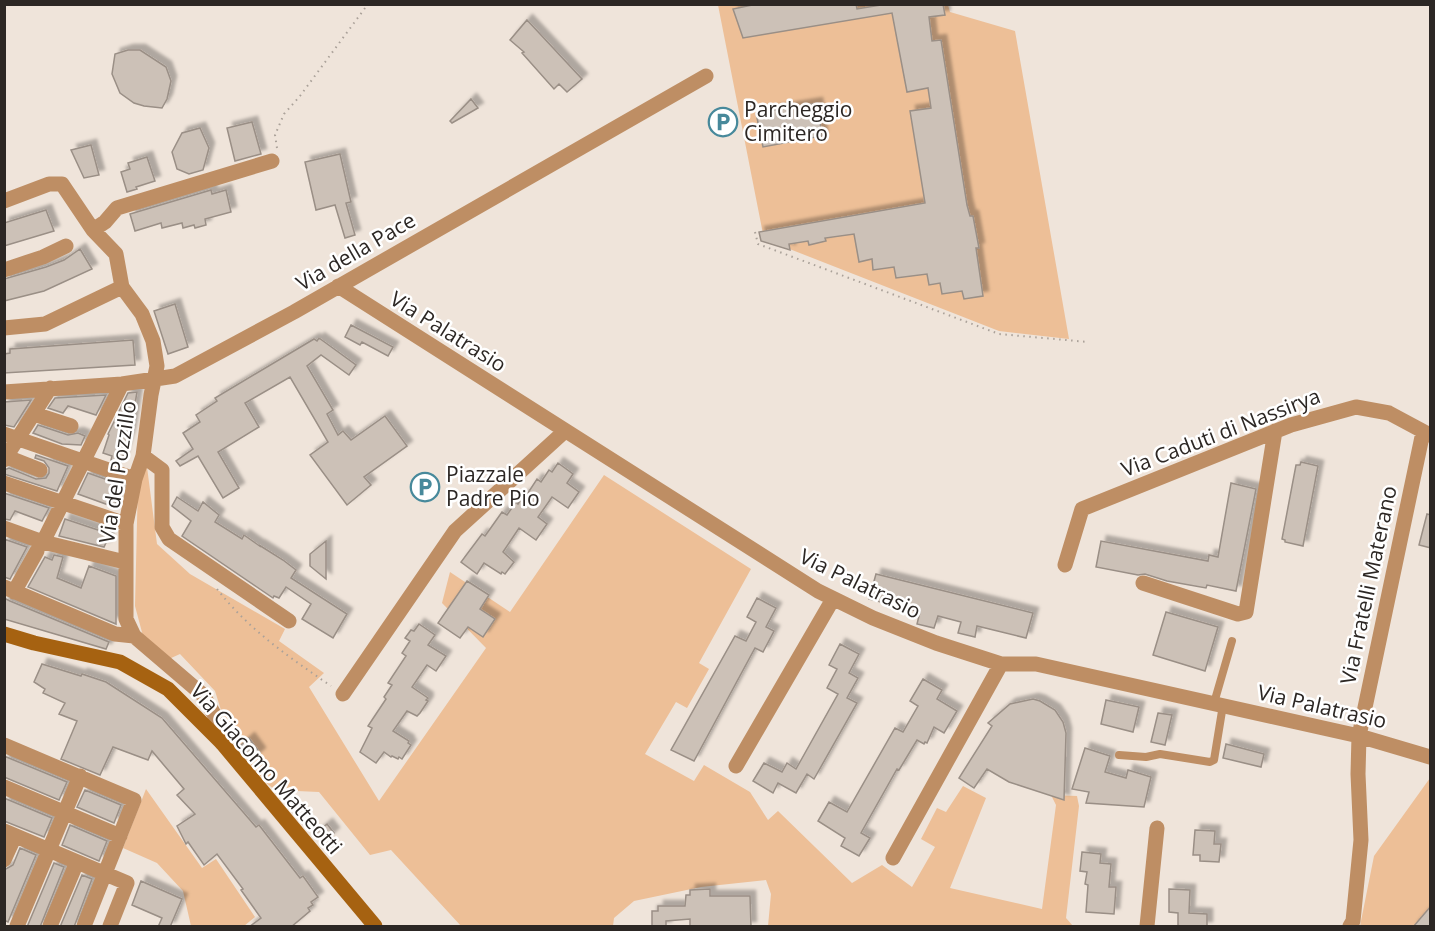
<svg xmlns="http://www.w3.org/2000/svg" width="1435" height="931" font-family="'Open Sans',sans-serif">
  <defs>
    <filter id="shadow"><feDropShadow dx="5.5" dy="-5.5" stdDeviation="1.5" flood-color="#0004"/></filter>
  </defs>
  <rect width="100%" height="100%" fill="#efe4da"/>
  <!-- green -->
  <path fill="#edbf97" d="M718 5H948L950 12 1015 31 1069 339 999 331 764 239Z
    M147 467 157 544 190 574 285 629 279 641 324 673 309 687 379 801 486 648 442 603 450 572 510 612 604 475 751 569 699 663 709 669 687 708 676 702 645 754 694 781 704 765 750 792 768 820 778 811 852 883 882 865 912 887 935 847 921 839 937 808 946 812 963 786 986 798 950 888 1042 909 1056 805 1051 795 1077 796 1079 806 1066 918 1073 926H1077H768L771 894 766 880 701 887 634 901 614 918 613 926H461L391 850 370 855 319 792 275 790 265 782 230 739 215 691 180 654 169 659 143 636 135 606 138 481Z
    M1430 778V926H1360L1374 856Z
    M146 789 202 868 216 859 255 917 244 926H191L183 891 157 863 123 848Z"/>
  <!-- building -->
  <path fill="#ccc1b7" stroke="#9a8f86" stroke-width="1.5" filter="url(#shadow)" d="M757 4H856L857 9 887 4H943L945 15 929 17 932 41 941 40 967 205 970 216H973L979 248H976L983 296 964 299 962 291 942 294 940 283 929 285 927 274 896 278 894 267 873 270 872 259 859 262 854 234 825 238 826 241 809 245 808 241 789 244 790 250 761 241 759 232 925 203 910 111 931 108 928 88 907 92 892 13 743 38 733 9Z
    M527 20 582 79 567 92 559 84 554 89 522 53 524 52 510 40Z
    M128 50H140L166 67 171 81 167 99 162 108 144 106 134 103 120 93 112 74 115 54Z
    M471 99 478 108 452 123 450 121Z
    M817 103 822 136 763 147 756 113Z
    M252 122 261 154 235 161 227 128Z
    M200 128 209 148 203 170 189 174 177 169 172 152 182 133Z
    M91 145 99 175 84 178 71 150Z
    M340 154 351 202 346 203 355 235 345 238 335 205 316 210 305 162Z
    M147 157 155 181 136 187 137 189 127 192 121 172 130 169 128 163Z
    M211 190 212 194 226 190 231 212 205 219 206 225 195 228 194 225 183 228 182 223 162 228 161 223 135 231 130 214Z
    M46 210 54 231 4 246V223Z
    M80 249 92 269 44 291 4 301V279L46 267 64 260Z
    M175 304 188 347 168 354 154 311Z
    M351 325 393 347 388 356 362 342 360 345 345 337Z
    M319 338 356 365 349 375 321 355 307 366 333 410 327 414 338 435 343 431 351 440 385 416 407 446 364 477 371 485 347 505 310 455 328 442 290 377 245 403 259 427 218 452 239 488 223 498 198 456 180 466 176 461 193 449 183 433 200 422 196 415 217 401 215 398 314 339 317 341Z
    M133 340 135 365 4 373V354L10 353V349Z
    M137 392 130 433 121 463 111 460 112 456 103 453 109 435 108 434 128 393Z
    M106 395 96 415 68 406 63 413 48 408 55 398Z
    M31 400 14 427 4 425V402Z
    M38 425 68 435 78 433 85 436 81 445 62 444 33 433Z
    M36 455 68 466 57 491 4 474V470L9 468 36 479 46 478 49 473V468L44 461 35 458Z
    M1301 462 1318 466 1303 546 1285 542V540L1282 539 1296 465H1300Z
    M558 463 573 474 567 483 579 492 568 508 552 497 538 517 547 524 536 540 519 528 503 552 514 562 505 574 502 572 501 574 484 563 477 574 461 562 482 534 485 536 490 529 502 512 507 515 516 502 518 504 524 495 526 496 537 479 541 482 549 470 552 472Z
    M88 473 122 485 114 507 78 494Z
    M1231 483 1256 489 1236 591 1207 585 1206 588 1167 581 1145 574 1138 575 1096 567 1101 541 1208 561 1209 555 1218 557Z
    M4 493 49 508 42 521 15 511 10 520 4 519Z
    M177 497 198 511 203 502 219 515 215 522 242 539 244 535 261 547 259 545 283 560 296 570 291 578 347 614 333 638 302 619 311 604 286 587 279 598 274 596 273 598 182 536 191 521 172 506Z
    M1427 514 1431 515V548L1419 545Z
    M65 519 110 534 104 547 59 536Z
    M4 539 27 547 10 579 4 577Z
    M326 541V579L310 566V554Z
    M54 555 63 557 57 578 81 588 89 566 116 576V624L28 587 45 557 52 560Z
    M876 574 1033 613 1026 638 977 626 975 637 958 633 961 622 938 616 934 628 917 624 920 612 869 599Z
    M467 581 489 595 480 609 495 619 483 637 468 627 460 638 438 623Z
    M4 598 10 601 109 642 106 649 4 619Z
    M757 598 776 608 766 627 774 631 763 652 755 648 694 761 671 750 735 636 746 641 756 622 747 617Z
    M1166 612 1218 627 1205 671 1153 655Z
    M419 624 435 635 428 645 446 656 436 671 427 665 412 687 428 698 426 700 428 701 420 713 417 716 407 711 393 731 409 741 408 743 411 745 402 759 399 757 398 759 392 756 391 757 384 752 376 763 360 752 372 728 368 726 386 699 384 697 392 685 388 683 406 656 402 653 410 641 405 638 411 630 414 631Z
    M840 644 859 654 849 673 858 678 847 698 857 703 814 779 807 774 796 793 778 783 773 793 753 781 764 763 782 772 787 763 796 769 838 694 827 688 837 669 829 665Z
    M42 664 81 676 82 674 106 682 162 718 256 827 259 825 300 878 303 876 318 897 311 902 313 905 308 908 310 911 291 927H249L261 918 241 890 243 889 217 854 204 865 188 842 186 844 177 826 195 814 177 795 184 789 152 751 148 760 113 747 100 775 61 759 77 721 59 714 65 703 43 693 45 689 34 682Z
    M923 679 942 690 937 699 957 711 944 733 934 727 927 743 925 742 924 744 917 740 899 770 897 769 861 833 870 838 859 856 841 846 845 838 818 821 829 802 847 812 895 728 903 732 918 706 910 701Z
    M1033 699 1040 701 1055 710 1063 722 1066 733 1064 800 1009 782 987 769 974 788 959 778 992 726 988 723 1010 704Z
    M1106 700 1139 707 1133 732 1101 724Z
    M1158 713 1172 715 1165 745 1151 742Z
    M249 738 260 753 252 760 241 745Z
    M1226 744 1264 754 1261 767 1223 758Z
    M1085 748 1110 756 1105 772 1126 778 1128 770 1151 777 1144 807 1086 803 1089 792 1072 789Z
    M4 756 67 782 59 800 4 777Z
    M85 790 121 805 114 823 77 807Z
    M4 798 52 818 44 837 4 821Z
    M327 824 334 833 323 843 315 834Z
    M70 825 107 841 99 861 62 845Z
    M1195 830 1215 831 1214 844H1221L1219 862 1200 861V855H1193Z
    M20 848 36 855 8 922 4 920V870L13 865Z
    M1082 852 1101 854 1100 863 1111 864 1109 887H1116L1114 914 1086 912 1088 885 1085 884 1087 872 1080 871Z
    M54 863 64 867 40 927H27Z
    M82 875 92 879 74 927H60Z
    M141 881 182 899 170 927H158L162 918 132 905Z
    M710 889V896H750L751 927H690V919L666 921V927H652V911H658V906H685L686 895H690V890Z
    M1169 889 1190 890 1189 913 1207 914V927H1178V913L1169 912Z
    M1431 906V927H1413Z"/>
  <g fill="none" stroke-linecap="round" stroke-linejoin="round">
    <!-- path -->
    <path stroke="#aaa199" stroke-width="2" stroke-dasharray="1.5 4.5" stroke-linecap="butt" d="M277 148 275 135 284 114 300 96 368 4
      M755 232 758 244 999 334 1088 342
      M217 589C249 630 289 657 331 686"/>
    <!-- lane -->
    <path stroke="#be8e64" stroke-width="8" d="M1214 703 1232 641
      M1119 755 1146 757 1160 754 1210 762 1214 760 1223 705"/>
    <!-- street -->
    <path stroke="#be8e64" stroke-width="15" d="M4 201 49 184H62L93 230 116 254 122 287 142 314 153 341 157 366 151 395 143 456 135 479 126 524V619L134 636 203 695 214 714 222 743
      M93 230 105 222 117 208 272 161
      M4 270 43 257 66 246
      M338 286 818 591 873 618 936 643 1001 664H1036L1359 736 1430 757
      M4 328 45 324 122 287
      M4 392 122 384 175 376 294 312 706 76
      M34 414 71 426
      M4 434 135 479
      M143 456 162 470V527L169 539 289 621
      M7 457 40 470
      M4 460 50 388
      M4 483 126 524
      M4 528 43 542 125 562
      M43 542 122 384
      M1065 565 1082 509 1291 425 1356 407 1389 413 1430 435
      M1143 583 1238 614 1246 612 1275 431
      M4 587 115 634 134 636
      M14 592 37 551
      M343 694 455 531 565 431
      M4 745 134 800 84 926
      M736 766 833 599
      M4 787 120 836
      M4 831 127 883 110 926
      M893 858 1001 664
      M4 860 15 836
      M17 926 80 776
      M50 926 77 862
      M1147 926 1157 828
      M1350 926 1353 921 1361 840 1358 774 1359 736 1423 432"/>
    <!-- secondary -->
    <path stroke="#a66211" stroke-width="15" d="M4 634 34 643 120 662 168 689 222 743 375 926"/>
  </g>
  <!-- icons -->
  <defs>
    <g id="parking-ring" transform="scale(1.5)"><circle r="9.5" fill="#fff" stroke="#47899b" stroke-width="1.5"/><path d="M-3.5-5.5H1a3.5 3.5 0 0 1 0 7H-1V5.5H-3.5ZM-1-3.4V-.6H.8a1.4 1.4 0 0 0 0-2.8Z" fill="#47899b"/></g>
  </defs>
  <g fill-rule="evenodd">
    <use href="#parking-ring" x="723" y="122"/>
    <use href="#parking-ring" x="425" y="487"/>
  </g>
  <g text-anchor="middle" stroke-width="5" stroke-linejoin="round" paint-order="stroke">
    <!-- poi labels -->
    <g font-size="21" fill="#2c2724" stroke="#fff" text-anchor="start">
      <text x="744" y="117">Parcheggio<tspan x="744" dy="24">Cimitero</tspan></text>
      <text x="446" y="482">Piazzale<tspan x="446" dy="24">Padre Pio</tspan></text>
    </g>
    <!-- street labels -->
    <g font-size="21" fill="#2c2724" stroke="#fff">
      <text transform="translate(356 252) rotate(-30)" y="7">Via della Pace</text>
      <text transform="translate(448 332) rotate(32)" y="7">Via Palatrasio</text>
      <text transform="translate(1221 433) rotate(-21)" y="7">Via Caduti di Nassirya</text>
      <text transform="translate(118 472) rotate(-81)" y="7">Via del Pozzillo</text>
      <text transform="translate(860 584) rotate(26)" y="7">Via Palatrasio</text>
      <text transform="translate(1369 585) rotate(-78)" y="7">Via Fratelli Materano</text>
      <text transform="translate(1322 707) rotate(13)" y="7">Via Palatrasio</text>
      <text transform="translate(266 769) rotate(49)" y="7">Via Giacomo Matteotti</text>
    </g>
  </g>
  <!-- border -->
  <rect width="1435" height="931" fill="none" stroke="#2c2724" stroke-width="12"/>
</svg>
